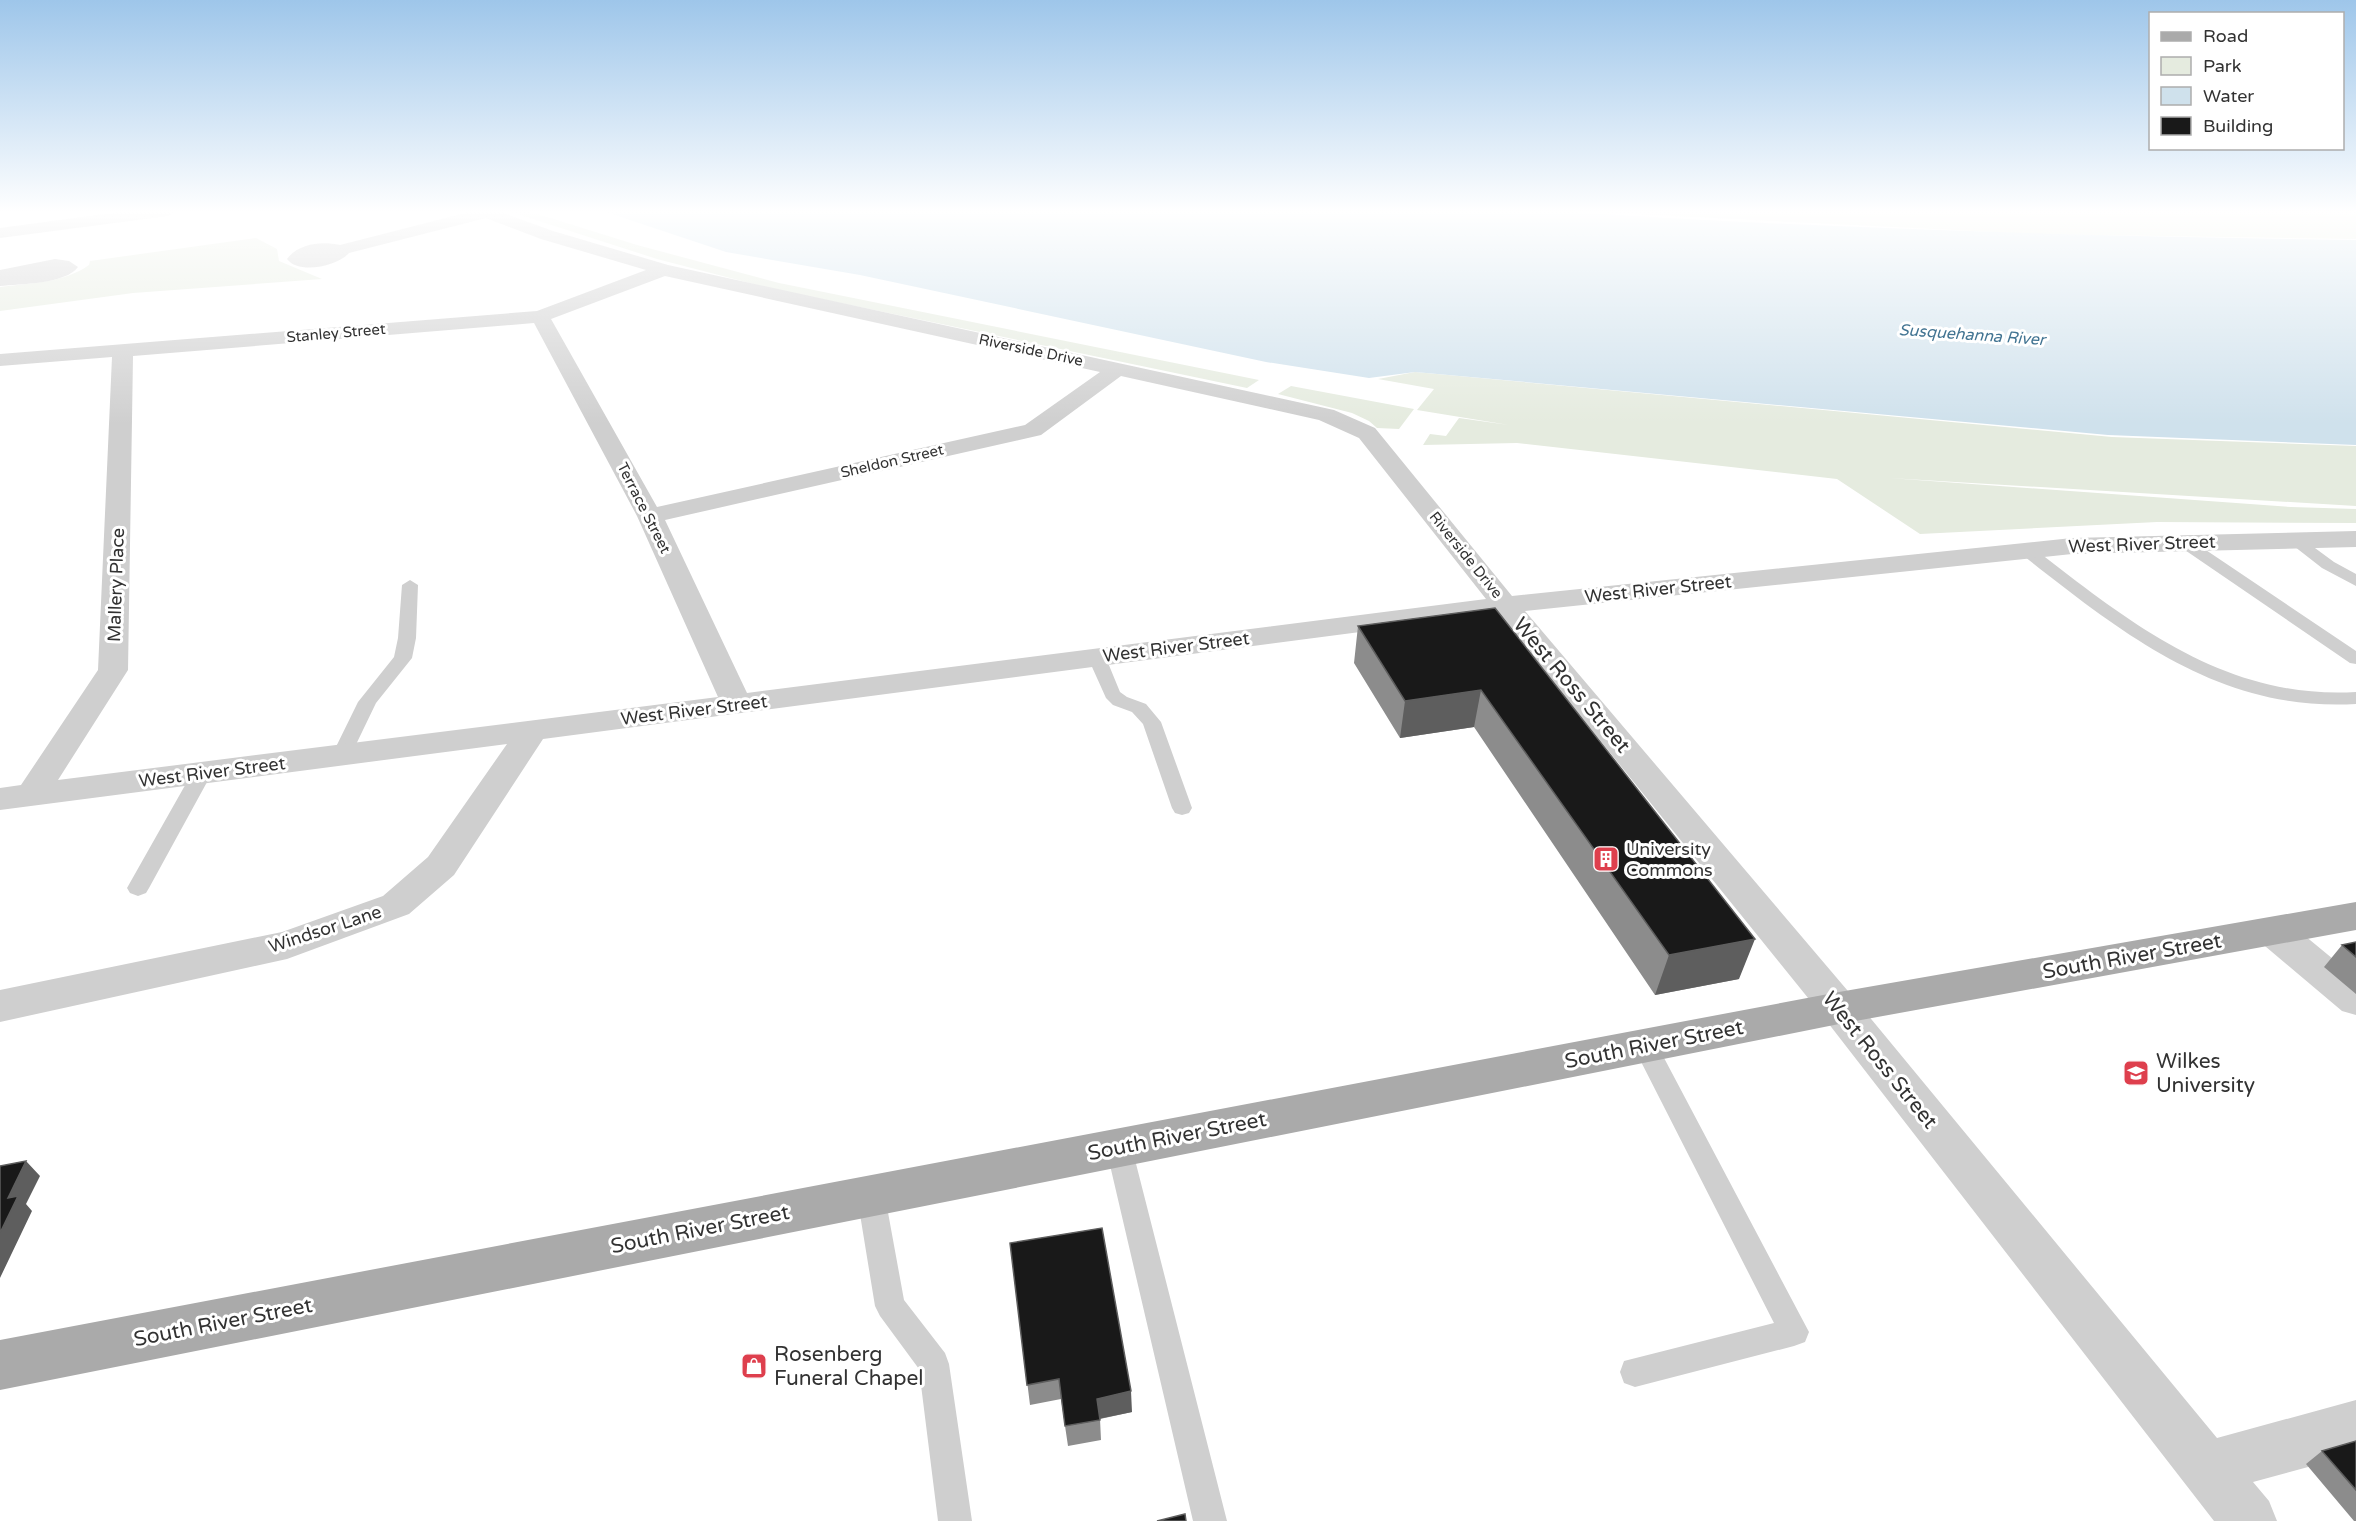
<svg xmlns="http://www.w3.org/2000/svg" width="2356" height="1521" font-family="'Varela Round',sans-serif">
  <rect width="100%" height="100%" fill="#fff"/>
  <!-- green -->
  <path fill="#e5ebdf" d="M508 211H528L637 245 779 283 1259 380 1247 388 769 288 657 259Z
    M1572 211H2356V239L2034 234Z
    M256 238 277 249 279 261 322 279 133 293 0 311V287C30 283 64 283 89 265L90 261Z
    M1415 372 2112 437 2356 446V506L1889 478 2291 507 2356 509V523L2157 522 1920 534 1837 479 1517 443 1423 445 1430 434 1446 436 1459 418 1509 425 1417 410 1434 389 1378 379Z
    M1291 386 1414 409 1399 429 1377 428 1369 421 1352 413 1278 394Z"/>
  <!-- water -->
  <path fill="#cfe1ec" d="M603 211H1556C1823 229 2089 236 2356 240V445L2108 435 1415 372 1369 378 1266 362 860 275 726 252Z"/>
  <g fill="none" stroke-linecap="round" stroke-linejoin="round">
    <!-- service -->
    <path fill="#cfcfcf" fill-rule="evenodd" d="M2295 535 2300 537 2334 562 2356 574V586L2322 568 2290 543 2287 540 2290 537Z
      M2185 538 2191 540 2356 651V664L2350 663 2179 546 2177 543Z
      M2026 545 2032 547C2129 622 2225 700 2356 692V704C2219 712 2122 633 2020 553L2018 550Z
      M410 580 418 585 416 638 412 658 376 703 349 759H335L332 755 358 702 394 657 398 638 402 585Z
      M1097 653 1103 654 1106 658 1120 692 1127 697 1146 704 1161 722 1192 808 1189 813 1182 815 1175 813 1172 808 1143 724 1132 712 1113 705 1106 698 1088 658 1091 654Z
      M202 767 209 769 212 773 149 888 146 893 138 896 130 893 127 888 192 773 195 769Z
      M1645 1036 1654 1039 1809 1332 1805 1342 1794 1346 1635 1387 1624 1383 1620 1372 1624 1361 1774 1323 1633 1046 1636 1039Z
      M1119 1137 1128 1140 1132 1148 1227 1521H1193L1106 1148 1110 1140Z
      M871 1184 881 1187 885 1196 904 1300 945 1353 949 1364 972 1521H938L919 1369 880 1316 875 1306 857 1196 861 1187Z"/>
    <!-- minor -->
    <path fill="#cfcfcf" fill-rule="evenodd" d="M127 211H176L168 216 0 238V228Z
      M473 211H498L553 231 668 265 1334 410 1375 428 1512 596 2072 538 2356 531V547L2072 554 1525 611 1853 997 2217 1438 2356 1400V1454L2253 1482 2269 1501 2277 1521H2214L1825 1019 1498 614 543 739 454 875 409 914 287 959 0 1022V990L282 932 383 896 428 857 507 744 0 810V788L21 785 98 670 112 357 0 366V354L537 311 646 270 541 239 486 218 349 253C338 266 299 275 287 259 299 243 322 241 340 245ZM665 276 1100 372 1025 425 657 507 551 319ZM534 323 637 516 718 697 58 780 128 670 133 356ZM1121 376 1319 420 1359 438 1486 599 747 693 665 520 1041 435Z
      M55 259 69 261 78 267C66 284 20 284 0 286V270Z
      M2273 917 2287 921 2356 978V1015L2342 1011 2259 941 2254 931 2259 921Z"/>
    <!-- primary -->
    <path fill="#aaa" fill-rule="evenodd" d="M2356 902V930L1839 1024 0 1390V1340L1839 992Z"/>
  </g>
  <!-- wall -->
  <path fill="#8c8c8c" d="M1495 608 1739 979 1655 995 1474 727 1400 738 1354 663 1358 626Z
    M2356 942V994L2324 967 2342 945Z
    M1010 1243 1132 1412 1100 1419 1101 1440 1068 1446 1061 1399 1030 1405Z
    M2356 1441V1521H2354L2306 1464 2322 1451Z"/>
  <!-- shaded-wall -->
  <path fill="#5e5e5e" d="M1481 690 1474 727 1400 738 1405 701Z
    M1755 939 1739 979 1655 995 1669 955Z
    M26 1161 40 1176 26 1204 32 1211 0 1278V1233L8 1198Z
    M1131 1391 1132 1412 1098 1419 1097 1399Z"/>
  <!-- building -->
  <path fill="#191919" stroke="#5e5e5e" stroke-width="1.5" d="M1495 608 1755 939 1669 955 1481 690 1405 701 1358 626Z
    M2356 942V957L2342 945Z
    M26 1161 8 1198 18 1196 0 1233V1166Z
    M1102 1228 1131 1391 1097 1399 1100 1420 1065 1426 1059 1379 1027 1385 1010 1243Z
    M2356 1441V1490L2322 1451Z
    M1185 1514 1186 1521H1157Z"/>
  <!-- sky -->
  <linearGradient id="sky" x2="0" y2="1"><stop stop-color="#9ec6ea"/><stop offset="0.5" stop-color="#fff"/><stop offset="1" stop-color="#fff" stop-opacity="0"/></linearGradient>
  <rect width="2356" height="424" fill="url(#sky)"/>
  <!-- icons -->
  <defs>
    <g id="building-square" transform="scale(1.35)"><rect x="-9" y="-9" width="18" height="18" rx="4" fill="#de3f4d" stroke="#fff"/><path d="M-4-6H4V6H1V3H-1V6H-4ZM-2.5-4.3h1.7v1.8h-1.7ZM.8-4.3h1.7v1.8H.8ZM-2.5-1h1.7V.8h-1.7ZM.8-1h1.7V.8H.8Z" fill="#fff"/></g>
    <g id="university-square" transform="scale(1.35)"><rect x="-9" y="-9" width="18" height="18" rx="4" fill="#de3f4d" stroke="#fff"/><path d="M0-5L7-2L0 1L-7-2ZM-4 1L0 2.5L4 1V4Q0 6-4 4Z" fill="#fff"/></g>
    <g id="shop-square" transform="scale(1.35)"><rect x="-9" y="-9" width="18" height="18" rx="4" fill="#de3f4d" stroke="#fff"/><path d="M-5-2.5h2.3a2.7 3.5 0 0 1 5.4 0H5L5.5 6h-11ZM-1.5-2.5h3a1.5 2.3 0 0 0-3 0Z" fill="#fff"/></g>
  </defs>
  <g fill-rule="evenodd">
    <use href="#building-square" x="1606" y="859"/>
    <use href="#university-square" x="2136" y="1073"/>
    <use href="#shop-square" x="754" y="1366"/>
  </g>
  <g text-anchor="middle" stroke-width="6" stroke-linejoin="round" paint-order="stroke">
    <!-- far-street labels -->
    <g font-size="15" fill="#323232" stroke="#fff">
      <text transform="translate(336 333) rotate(-5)" y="5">Stanley Street</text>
      <text transform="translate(1031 350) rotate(12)" y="5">Riverside Drive</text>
      <text transform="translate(892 461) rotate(-13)" y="5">Sheldon Street</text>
      <text transform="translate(644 508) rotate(63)" y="5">Terrace Street</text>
      <text transform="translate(1466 555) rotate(51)" y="5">Riverside Drive</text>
    </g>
    <!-- far-water labels -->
    <g font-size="16" font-style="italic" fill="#427492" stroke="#fff">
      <text transform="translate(1972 334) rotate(4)" y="6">Susquehanna River</text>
    </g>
    <!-- street labels -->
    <g font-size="18" fill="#323232" stroke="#fff">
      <text transform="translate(2142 544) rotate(-2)" y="6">West River Street</text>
      <text transform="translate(116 585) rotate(-88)" y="6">Mallery Place</text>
      <text transform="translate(1658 589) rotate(-6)" y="6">West River Street</text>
      <text transform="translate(1176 647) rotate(-7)" y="6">West River Street</text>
      <text transform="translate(694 710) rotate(-7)" y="6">West River Street</text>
      <text transform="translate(212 772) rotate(-7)" y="6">West River Street</text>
      <text transform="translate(325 929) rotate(-18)" y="6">Windsor Lane</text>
    </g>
    <!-- poi labels -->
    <g font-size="18" fill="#323232" stroke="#fff" text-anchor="start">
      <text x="1626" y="855">University<tspan x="1626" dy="21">Commons</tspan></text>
    </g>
    <!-- near-street labels -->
    <g font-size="21" fill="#323232" stroke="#fff">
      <text transform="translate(1572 685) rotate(50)" y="7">West Ross Street</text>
      <text transform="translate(2132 956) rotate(-10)" y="7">South River Street</text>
      <text transform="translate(1654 1044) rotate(-11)" y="7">South River Street</text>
      <text transform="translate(1880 1060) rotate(51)" y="7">West Ross Street</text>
      <text transform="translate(1177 1136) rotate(-11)" y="7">South River Street</text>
      <text transform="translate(700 1229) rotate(-11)" y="7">South River Street</text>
      <text transform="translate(223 1322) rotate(-11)" y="7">South River Street</text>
    </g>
    <!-- near-poi labels -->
    <g font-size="21" fill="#323232" stroke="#fff" text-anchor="start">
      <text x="2156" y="1068">Wilkes<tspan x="2156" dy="24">University</tspan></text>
      <text x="774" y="1361">Rosenberg<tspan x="774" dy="24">Funeral Chapel</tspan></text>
    </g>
  </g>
  <!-- legend -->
  <rect x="2149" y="12" width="195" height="138" fill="#ffffff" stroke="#adadad" stroke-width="1.5"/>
  <rect x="2161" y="32" width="30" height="9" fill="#aaaaaa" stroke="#adadad" stroke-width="1.5"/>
  <text x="2203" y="42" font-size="18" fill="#323232">Road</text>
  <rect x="2161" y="57" width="30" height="18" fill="#e5ebdf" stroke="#adadad" stroke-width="1.5"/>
  <text x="2203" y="72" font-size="18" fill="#323232">Park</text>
  <rect x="2161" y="87" width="30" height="18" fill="#cfe1ec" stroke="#adadad" stroke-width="1.5"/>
  <text x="2203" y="102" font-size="18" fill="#323232">Water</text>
  <rect x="2161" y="117" width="30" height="18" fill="#191919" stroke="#adadad" stroke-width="1.5"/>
  <text x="2203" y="132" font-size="18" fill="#323232">Building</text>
</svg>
